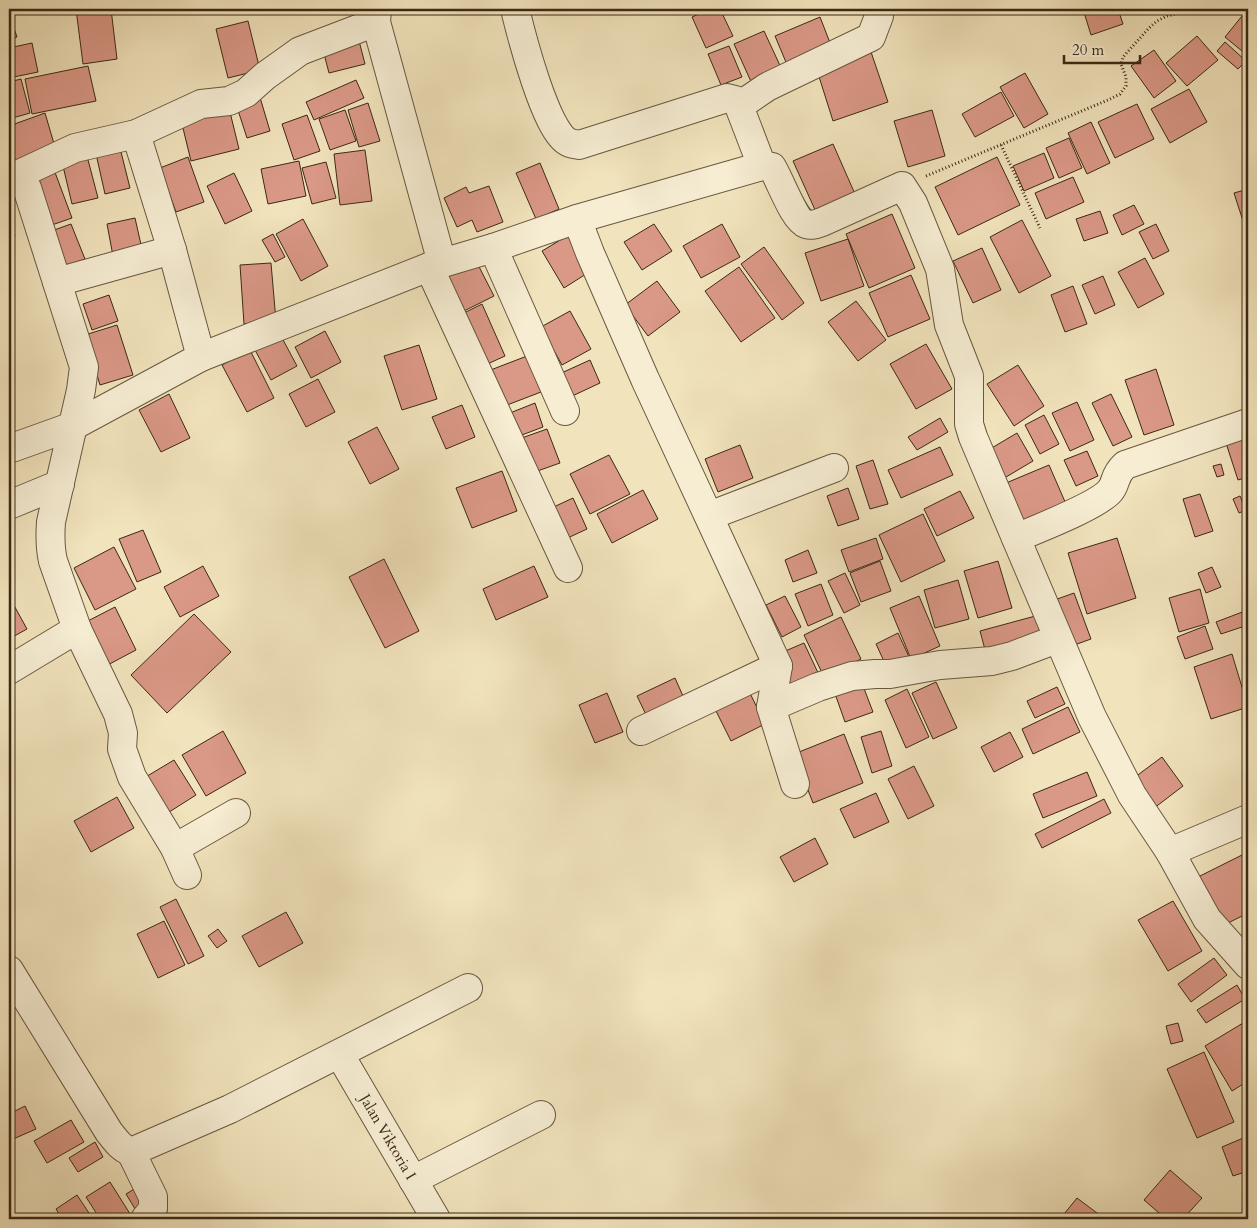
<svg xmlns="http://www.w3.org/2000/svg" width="1257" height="1228" font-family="Cardo,serif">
  <rect width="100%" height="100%" fill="#f1e3bc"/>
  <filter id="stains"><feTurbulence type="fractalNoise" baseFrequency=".004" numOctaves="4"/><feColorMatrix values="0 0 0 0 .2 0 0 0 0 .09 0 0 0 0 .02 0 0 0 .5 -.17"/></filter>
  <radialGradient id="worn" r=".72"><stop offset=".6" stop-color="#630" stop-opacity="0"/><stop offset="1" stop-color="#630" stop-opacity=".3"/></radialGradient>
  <!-- building -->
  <path fill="#da9886" stroke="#3b2915" d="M76 9H111L117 59 83 64Z
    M112 9H159L113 14Z
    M710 9H720L733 36 706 48 692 17Z
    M1083 9H1118L1123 24 1091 35Z
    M9 14 17 37 9 40Z
    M1242 16 1248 21V56L1225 37Z
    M820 17 832 48 788 67 775 36Z
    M248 21 260 70 228 78 216 29Z
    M764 31 783 72 753 86 734 44Z
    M1197 36 1218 60 1187 86 1166 63Z
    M358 37 365 64 329 73 322 46Z
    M1225 42 1246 61 1238 69 1217 51Z
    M32 43 38 72 9 78V48Z
    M729 46 742 77 721 85 708 54Z
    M869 46 888 102 833 121 815 64Z
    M1154 50 1176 81 1154 98 1131 66Z
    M88 66 96 101 32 114 25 79Z
    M1025 73 1048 114 1024 128 1000 87Z
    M21 79 30 113 9 119V82Z
    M356 80 364 98 314 120 306 102Z
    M1189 89 1207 122 1170 143 1151 109Z
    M1001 92 1014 116 975 137 962 114Z
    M259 94 270 131 247 138 235 101Z
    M368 103 380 141 359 147 348 110Z
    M1137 104 1154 139 1115 158 1098 122Z
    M229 108 239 149 191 161 181 120Z
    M345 110 356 141 330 150 319 119Z
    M932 110 945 156 908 167 894 121Z
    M45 113 57 154 14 173 9 159V126Z
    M307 115 320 151 294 160 282 124Z
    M1091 122 1110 163 1087 174 1068 133Z
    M1069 138 1082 168 1059 178 1046 148Z
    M833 144 855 194 816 212 793 161Z
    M120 148 130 188 105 194 96 154Z
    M365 150 372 201 340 205 334 154Z
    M1044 153 1054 178 1024 191 1013 166Z
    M87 156 98 198 72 204 62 162Z
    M188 157 204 202 176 212 160 168Z
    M997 157 1020 205 958 235 935 187Z
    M299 161 306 196 268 204 261 169Z
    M326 162 336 198 312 204 302 168Z
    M540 163 559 209 536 219 516 173Z
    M53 167 72 218 46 227 27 177Z
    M234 173 252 211 225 224 207 186Z
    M1073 177 1084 202 1046 219 1035 193Z
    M489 186 503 222 477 232 472 220 457 227 444 198 466 187 469 193Z
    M1248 189V219L1243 221 1234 193Z
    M1134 205 1144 224 1122 235 1113 215Z
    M1100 211 1108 233 1084 241 1076 219Z
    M892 214 915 268 869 288 846 234Z
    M9 216 15 236 9 238Z
    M135 218 142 249 113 256 107 224Z
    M303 219 328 266 301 281 276 234Z
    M1022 220 1051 276 1019 293 990 237Z
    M71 224 85 259 57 269 43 234Z
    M654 224 672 251 642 270 624 242Z
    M722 224 740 257 701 278 683 246Z
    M1156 224 1169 251 1153 259 1139 232Z
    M572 233 594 269 564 288 542 251Z
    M273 234 285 257 275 262 262 240Z
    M848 239 864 286 821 301 805 253Z
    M764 247 804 303 782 320 741 264Z
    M982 248 1001 290 973 303 953 261Z
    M474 257 494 296 458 314 438 274Z
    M1145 258 1164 294 1138 308 1118 272Z
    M271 263 276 321 244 324 240 265Z
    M739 267 775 318 741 342 705 291Z
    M911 275 930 319 888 337 869 293Z
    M1103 276 1115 305 1095 314 1082 285Z
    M657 281 680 312 648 336 625 305Z
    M1073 286 1087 324 1065 332 1051 295Z
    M109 295 118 321 92 330 83 304Z
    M856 301 886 340 858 361 828 322Z
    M482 304 505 356 483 366 460 315Z
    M570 311 591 349 562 365 541 327Z
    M117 325 133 375 100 385 85 335Z
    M325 331 341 362 311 378 295 347Z
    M281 336 297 366 271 380 255 350Z
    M926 344 952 389 916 409 890 364Z
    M419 345 437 399 402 410 384 356Z
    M250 350 274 398 247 412 222 365Z
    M527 356 541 392 502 407 488 371Z
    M590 360 600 383 568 398 557 375Z
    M1018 365 1044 406 1014 426 987 384Z
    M1156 369 1174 425 1144 435 1125 380Z
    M318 379 335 412 306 427 289 394Z
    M169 394 190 438 161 452 139 410Z
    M1111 394 1132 437 1113 446 1092 403Z
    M1077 402 1094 440 1070 451 1052 413Z
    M535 403 543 427 514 438 505 415Z
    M462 405 475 437 446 449 432 417Z
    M1044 415 1059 444 1040 454 1025 425Z
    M940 418 948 432 917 450 908 437Z
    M377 427 399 469 370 484 348 442Z
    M547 429 560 463 529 474 516 440Z
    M1017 433 1033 461 1001 480 985 452Z
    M1248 436V477L1238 480 1226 443Z
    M740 445 753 478 718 492 705 459Z
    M940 447 953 475 901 498 888 470Z
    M1087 451 1098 476 1076 486 1064 460Z
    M609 455 630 494 590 514 570 474Z
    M873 460 888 504 870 509 856 466Z
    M1221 464 1224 475 1217 477 1213 466Z
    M1049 465 1066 504 1016 526 999 486Z
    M502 471 517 511 472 528 456 488Z
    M848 488 859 519 838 526 827 496Z
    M643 490 658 519 612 543 597 514Z
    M960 491 974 518 937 536 924 509Z
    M1200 494 1213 531 1195 537 1183 499Z
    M1240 496 1246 510 1239 513 1233 499Z
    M573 498 587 529 559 542 545 511Z
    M923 514 945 561 901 582 879 535Z
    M143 530 161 572 137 582 119 539Z
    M876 538 883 559 849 572 841 550Z
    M1117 538 1136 598 1087 614 1068 553Z
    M114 547 136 589 95 610 74 568Z
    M808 550 817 573 793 582 785 560Z
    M384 559 419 631 385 648 349 577Z
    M880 561 891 591 861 602 850 573Z
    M998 561 1012 608 978 618 964 571Z
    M203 566 219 596 180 617 164 587Z
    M534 566 548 597 496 620 483 589Z
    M1212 567 1221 587 1206 593 1198 573Z
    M845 573 860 605 844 613 828 581Z
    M958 580 969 619 935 628 924 590Z
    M821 584 833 615 808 626 795 594Z
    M1200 589 1209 623 1179 632 1169 598Z
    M1074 593 1091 639 1066 648 1049 602Z
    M785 596 801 627 782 637 766 605Z
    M919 596 940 646 911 659 890 608Z
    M11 600 27 629 9 639V601Z
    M115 607 136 650 102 668 80 625Z
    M1245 611 1248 625 1221 634 1216 622Z
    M194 614 231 652 167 713 131 675Z
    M1039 615 1046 642 987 657 980 631Z
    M841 617 861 659 824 677 804 635Z
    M1205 626 1213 649 1185 659 1177 637Z
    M898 633 910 659 888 670 876 644Z
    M804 643 820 677 791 689 776 655Z
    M1232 654 1248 707 1211 719 1194 667Z
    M675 678 687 705 650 723 637 696Z
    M860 678 873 712 845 722 833 688Z
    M936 682 957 728 933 739 912 693Z
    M746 685 765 724 731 741 711 701Z
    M1057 687 1065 704 1035 718 1027 701Z
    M907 689 929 737 906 748 885 700Z
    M607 693 623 732 595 743 579 705Z
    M1068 707 1080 732 1033 754 1022 729Z
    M223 731 246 773 206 796 182 755Z
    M881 731 892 766 872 773 861 737Z
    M1010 732 1023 757 994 772 981 747Z
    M844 734 863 783 813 803 794 754Z
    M1162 757 1183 786 1149 812 1127 783Z
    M174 760 196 795 166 814 144 778Z
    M914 766 934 806 908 819 888 779Z
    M1087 772 1097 796 1043 818 1033 794Z
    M876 793 889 822 854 838 840 809Z
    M117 797 134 828 91 852 74 821Z
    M1104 799 1111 813 1042 848 1035 834Z
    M815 838 828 864 794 882 780 857Z
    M1248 852V913L1222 926 1198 877Z
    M176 899 204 956 188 964 160 907Z
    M1173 901 1202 951 1168 971 1138 920Z
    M286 912 303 943 259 967 242 936Z
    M164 921 185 965 158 978 137 934Z
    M218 929 227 941 217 948 208 936Z
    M1214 958 1227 975 1191 1002 1178 984Z
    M1237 985 1245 999 1206 1023 1197 1010Z
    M1248 1020V1081L1232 1091 1205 1046Z
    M1178 1023 1183 1041 1171 1044 1166 1026Z
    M1204 1052 1234 1122 1197 1138 1167 1069Z
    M25 1106 36 1129 11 1140 9 1136V1114Z
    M71 1120 84 1142 47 1163 34 1141Z
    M1248 1136V1171L1233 1176 1222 1147Z
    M95 1142 103 1157 78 1172 69 1158Z
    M1170 1170 1202 1198 1183 1219H1166L1144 1200Z
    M110 1182 132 1217 128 1219H100L86 1197Z
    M139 1186 152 1210 140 1217 126 1194Z
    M77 1195 93 1219H62L56 1209Z
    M1077 1198 1101 1216 1099 1219H1060Z"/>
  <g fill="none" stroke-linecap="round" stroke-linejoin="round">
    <!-- minor casing -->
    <g stroke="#68583f" stroke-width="30">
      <g id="minor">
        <path d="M377 9 376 22 442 263"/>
        <path d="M515 9C521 34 546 132 568 142 571 144 576 144 579 145L727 98 735 100 739 106 762 166"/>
        <path d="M739 106 767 87 871 37 879 16V9"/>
        <path d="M136 134 172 250 201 357"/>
        <path d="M9 173 11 178 75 148 136 134 201 104 229 101 246 93 265 76 300 51 376 22"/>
        <path d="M9 178 19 179 27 188 84 367 81 390 51 522C50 536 50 548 53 561L77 629 9 670"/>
        <path d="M577 219 590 253 645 379 778 666 771 707 795 784"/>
        <path d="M493 248 565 411"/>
        <path d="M429 267 568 568"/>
        <path d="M57 282 172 250"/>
        <path d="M9 449 73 426 201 357 429 267 493 248 577 219 762 166 772 167C780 180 794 220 806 224 812 226 816 224 822 222L902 186 913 203 940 269 949 325 969 376V424L973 437 1092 717 1132 795 1170 852 1207 919 1248 965"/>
        <path d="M9 505 60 484"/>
        <path d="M709 516 834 468"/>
        <path d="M1016 538C1037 529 1097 506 1110 491 1117 483 1113 476 1125 465L1248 423"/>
        <path d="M77 629 118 714 123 733 122 749 132 777 175 848 187 875"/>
        <path d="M771 707 818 687 852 676 875 674H890L940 665 992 661 1012 656 1057 639"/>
        <path d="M641 731 778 666"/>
        <path d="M175 848 236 813"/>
        <path d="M1170 852 1248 819"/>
        <path d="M9 970 109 1132C116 1141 121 1148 131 1152L230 1109 468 988"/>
        <path id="s1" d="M340 1055 436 1219"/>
        <path d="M131 1152 153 1197V1209L145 1219"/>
        <path d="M413 1180 541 1115"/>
      </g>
    </g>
    <!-- path -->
    <path stroke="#3b2915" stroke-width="3" stroke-dasharray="1 2.5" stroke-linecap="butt" d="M1001 145 1040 228
      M926 176 1108 100 1120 94 1126 86V77L1121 64 1123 57 1149 28 1157 21 1167 16 1196 9"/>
    <!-- minor -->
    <use href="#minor" stroke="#f6edd3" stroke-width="28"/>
  </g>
  <g text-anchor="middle" stroke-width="4" stroke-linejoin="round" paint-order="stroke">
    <!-- street labels -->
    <g font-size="15" fill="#3b2915" stroke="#f6edd3">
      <text dy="5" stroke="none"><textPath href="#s1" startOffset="95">Jalan Viktoria I</textPath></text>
    </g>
  </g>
  <!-- margin -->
  <rect width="1257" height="1228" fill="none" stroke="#f1e3bc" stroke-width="30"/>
  <rect x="10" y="10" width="1237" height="1208" fill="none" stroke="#3b2915" stroke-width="2.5"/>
  <rect x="15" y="15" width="1227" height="1198" fill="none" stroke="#3b2915"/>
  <!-- scale -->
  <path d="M1064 55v8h76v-8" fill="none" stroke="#3b2915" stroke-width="2.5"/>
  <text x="1072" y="55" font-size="15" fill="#3b2915" stroke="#f6edd3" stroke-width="4" paint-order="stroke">20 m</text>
  <rect width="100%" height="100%" filter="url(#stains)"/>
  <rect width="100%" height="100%" fill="url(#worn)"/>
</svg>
